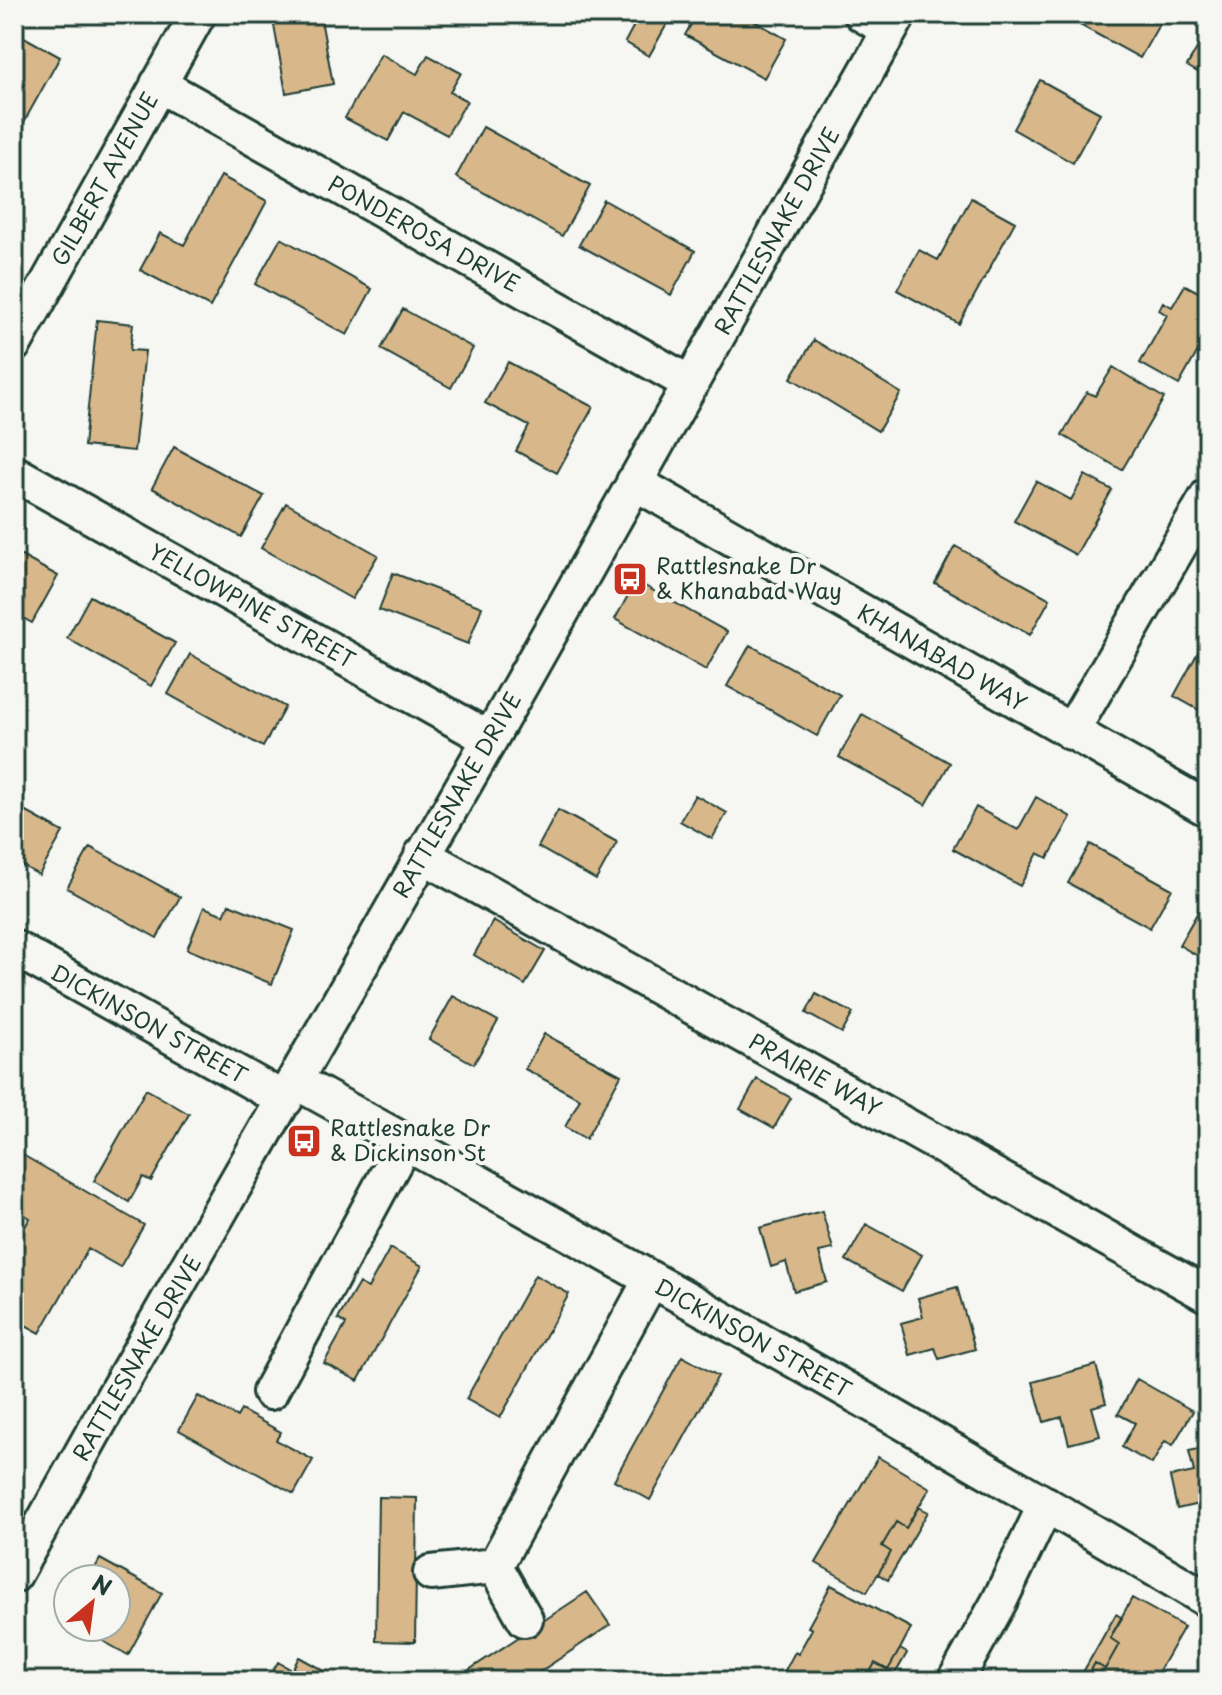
<svg xmlns="http://www.w3.org/2000/svg" width="1222" height="1695" font-family="'Playpen Sans',sans-serif">
  <rect width="100%" height="100%" fill="#f6f6f2"/>
  <filter id="ink" filterUnits="userSpaceOnUse"><feTurbulence type="fractalNoise" baseFrequency=".0125" numOctaves="2"/><feDisplacementMap in="SourceGraphic" scale="16" xChannelSelector="R" yChannelSelector="G"/><feConvolveMatrix kernelMatrix="1 2 1 2 8 2 1 2 1" color-interpolation-filters="sRGB"/></filter>
  <g filter="url(#ink)">
    <!-- building -->
    <path fill="#d8b88b" stroke="#1f3d34" stroke-width="2" d="M272 14H320L333 84 286 93Z
      M640 14H650L667 24 649 56 625 42Z
      M697 14H742L786 39 764 78 685 35Z
      M1060 14H1144L1160 23 1140 58Z
      M1208 29V78L1187 66Z
      M22 36 60 57 14 140V51Z
      M381 54 417 74 428 55 461 73 450 92 467 101 447 135 404 112 388 141 345 118Z
      M1040 80 1100 113 1073 163 1013 129Z
      M483 127 590 186 562 236 456 177Z
      M221 176 267 201 210 307 140 270 160 233 184 245Z
      M971 198 1015 222 959 324 897 290 919 250 938 260Z
      M604 200 695 251 671 295 579 245Z
      M281 238 372 289 347 335 255 284Z
      M1185 285 1208 297V333L1179 385 1140 363 1167 315 1159 310 1163 302 1172 307Z
      M403 309 473 348 451 388 381 349Z
      M97 320 133 324 130 350 145 351 134 451 84 446Z
      M814 340 901 393 878 431 791 378Z
      M508 362 593 407 557 473 516 451 529 426 485 403Z
      M1113 367 1164 398 1122 470 1062 435 1087 392 1095 396Z
      M174 447 264 496 241 537 152 488Z
      M1085 475 1112 490 1076 555 1014 521 1036 481 1071 500Z
      M286 503 378 555 352 599 261 548Z
      M955 546 1050 599 1030 635 935 583Z
      M14 552 58 576 32 623 14 613Z
      M393 573 482 607 468 644 379 610Z
      M636 581 727 632 706 670 615 619Z
      M90 596 175 643 151 686 67 638Z
      M1208 634V715L1174 696Z
      M750 645 840 695 817 736 727 686Z
      M190 654 285 707 263 747 168 694Z
      M862 714 950 763 926 805 839 757Z
      M695 795 727 813 712 839 680 821Z
      M1036 797 1071 817 1048 858 1038 853 1020 886 953 849 976 807 1018 830Z
      M14 805 63 832 39 875 14 861Z
      M558 810 617 842 596 880 538 847Z
      M1090 844 1172 889 1150 928 1068 883Z
      M90 847 180 897 157 938 67 888Z
      M1203 903 1208 905V962L1179 945Z
      M229 904 294 930 272 984 187 949 204 907 224 915Z
      M493 921 545 951 525 985 474 955Z
      M816 994 853 1013 842 1033 806 1013Z
      M453 996 498 1021 474 1064 429 1039Z
      M544 1034 621 1075 586 1139 565 1127 580 1099 525 1069Z
      M757 1079 791 1098 774 1128 740 1109Z
      M146 1089 189 1114 151 1181 143 1177 129 1202 94 1181Z
      M14 1150 144 1225 120 1267 88 1249 40 1333 14 1319V1246L30 1218 14 1208Z
      M822 1211 833 1249 819 1252 827 1282 794 1291 786 1262 771 1267 760 1228Z
      M866 1224 922 1255 902 1291 846 1260Z
      M390 1248 422 1266 358 1381 324 1363 346 1324 338 1319 359 1283 368 1288Z
      M535 1275 569 1294 500 1418 466 1399Z
      M957 1287 975 1349 939 1359 935 1348 910 1355 901 1323 923 1317 918 1298Z
      M682 1356 718 1376 650 1500 614 1480Z
      M1096 1365 1106 1403 1092 1407 1100 1436 1069 1444 1062 1417 1044 1422 1033 1382Z
      M1137 1379 1193 1411 1173 1445 1165 1441 1152 1464 1122 1447 1135 1423 1118 1414Z
      M198 1396 237 1417 241 1410 281 1432 276 1440 313 1460 294 1494 179 1430Z
      M1208 1447V1514H1206L1203 1503 1177 1509 1170 1477 1194 1472 1189 1451Z
      M878 1457 930 1488 906 1528 896 1522 882 1546 891 1552 867 1592 816 1563Z
      M378 1497 417 1498 415 1642 376 1641Z
      M918 1507 928 1512 888 1580 878 1574 891 1552 882 1546 896 1522 906 1528Z
      M100 1559 162 1593 128 1655 78 1627H116V1579H89Z
      M831 1585 911 1628 900 1649 888 1670 875 1663 865 1681H779L795 1652 798 1654 812 1629 808 1627Z
      M587 1592 610 1625 526 1681H477L469 1670Z
      M1132 1598 1184 1627 1153 1681H1085L1095 1663 1105 1669 1119 1644 1110 1638Z
      M1116 1614 1122 1618 1110 1638 1119 1644 1105 1669 1095 1663 1085 1681H1078Z
      M900 1649 907 1653 891 1681H865L875 1663 888 1670Z
      M299 1657 339 1679 338 1681H271L268 1679 278 1662 292 1670Z"/>
    <g fill="none" stroke-linecap="round" stroke-linejoin="round">
      <!-- minor casing -->
      <g stroke="#1f3d34" stroke-width="40">
        <path id="minor" d="M862 14 890 30
          M158 84 691 384
          M14 344 198 14
          M14 473 490 739
          M634 482 1208 809
          M1071 732 1208 496
          M422 855 1208 1295
          M14 948 285 1100
          M295 1081C601 1250 907 1421 1208 1600
          M270 1392 405 1142
          M495 1566 651 1280
          M431 1573 495 1566 525 1619
          M14 1575 102 1417 490 739 899 14
          M955 1681 999 1602 1046 1504"/>
      </g>
      <!-- minor -->
      <use href="#minor" stroke="#f6f6f2" stroke-width="34"/>
    </g>
  </g>
  <!-- icons -->
  <defs>
    <g id="bus-square" transform="scale(1.8)"><rect x="-9" y="-9" width="18" height="18" rx="4" fill="#c8321e" stroke="#f6f6f2"/><path d="M-5-6H5V4H4V6H2V4H-2V6H-4V4H-5ZM-3.5-4V0h7V-4ZM-3.5 1.2v1.5H-2V1.2ZM2 1.2v1.5H3.5V1.2Z" fill="#fff"/></g>
  </defs>
  <g fill-rule="evenodd">
    <use href="#bus-square" x="630" y="579"/>
    <use href="#bus-square" x="304" y="1141"/>
  </g>
  <g text-anchor="middle" stroke-width="8" stroke-linejoin="round" paint-order="stroke">
    <!-- street labels -->
    <g font-size="22" fill="#1f3d34" stroke="#f6f6f2">
      <text transform="translate(105 179) rotate(-61)" y="8">GILBERT AVENUE</text>
      <text transform="translate(777 231) rotate(-61)" y="8">RATTLESNAKE DRIVE</text>
      <text transform="translate(424 234) rotate(29)" y="8">PONDEROSA DRIVE</text>
      <text transform="translate(252 606) rotate(29)" y="8">YELLOWPINE STREET</text>
      <text transform="translate(942 658) rotate(30)" y="8">KHANABAD WAY</text>
      <text transform="translate(457 795) rotate(-60)" y="8">RATTLESNAKE DRIVE</text>
      <text transform="translate(149 1024) rotate(29)" y="8">DICKINSON STREET</text>
      <text transform="translate(815 1075) rotate(29)" y="8">PRAIRIE WAY</text>
      <text transform="translate(753 1338) rotate(29)" y="8">DICKINSON STREET</text>
      <text transform="translate(137 1358) rotate(-60)" y="8">RATTLESNAKE DRIVE</text>
    </g>
    <!-- poi labels -->
    <g font-size="22" fill="#1f3d34" stroke="#f6f6f2" text-anchor="start">
      <text x="656" y="574">Rattlesnake Dr<tspan x="656" dy="25">&amp; Khanabad Way</tspan></text>
      <text x="330" y="1136">Rattlesnake Dr<tspan x="330" dy="25">&amp; Dickinson St</tspan></text>
    </g>
  </g>
  <!-- margin -->
  <rect width="1222" height="1695" fill="none" stroke="#f6f6f2" stroke-width="48"/>
  <rect x="24" y="24" width="1174" height="1647" fill="none" stroke="#1f3d34" stroke-width="3" filter="url(#ink)"/>
  <!-- north arrow -->
  <g transform="translate(92 1603) rotate(29)"><circle r="38" fill="#f6f6f2" stroke="#a0aca6" stroke-width="2"/>
  <path d="M0-6L14 30L0 20L-14 30Z" fill="#c8321e"/>
  <text y="-12" font-size="22" font-weight="bold" text-anchor="middle" fill="#1f3d34">N</text>
  </g>
</svg>
